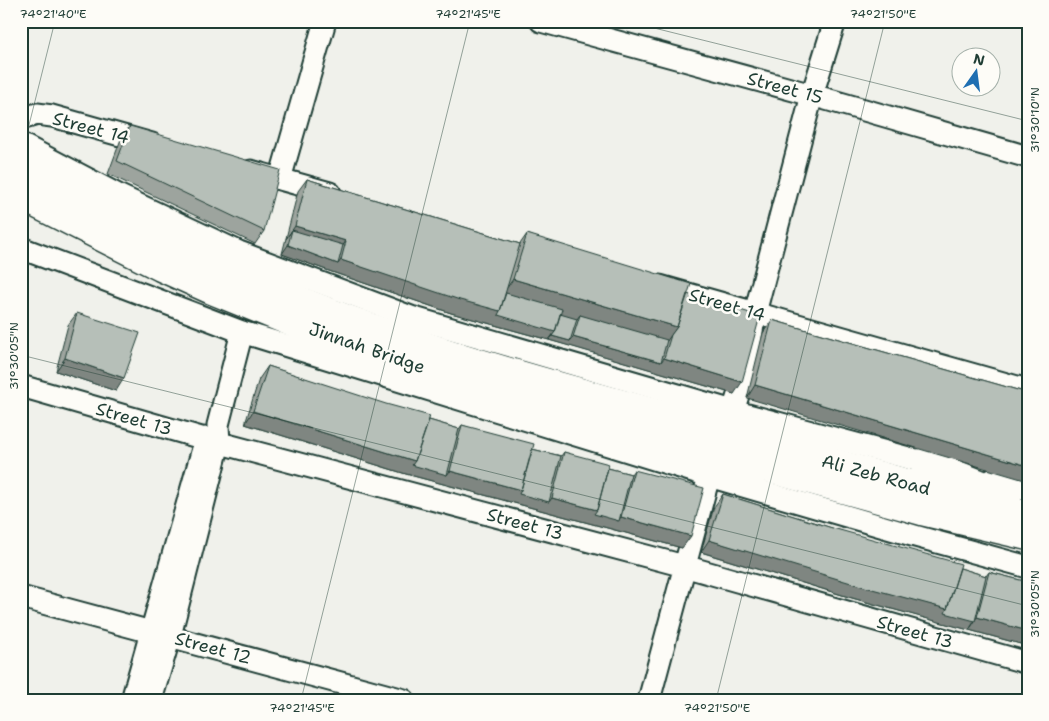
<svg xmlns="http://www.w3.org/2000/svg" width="1049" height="721" font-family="'Shantell Sans',sans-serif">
  <rect width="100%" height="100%" fill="#f0f1eb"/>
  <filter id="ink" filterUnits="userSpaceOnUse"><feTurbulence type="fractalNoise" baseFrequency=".02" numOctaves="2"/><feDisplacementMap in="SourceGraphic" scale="10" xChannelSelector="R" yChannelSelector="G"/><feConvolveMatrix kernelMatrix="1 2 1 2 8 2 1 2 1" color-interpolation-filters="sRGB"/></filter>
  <g filter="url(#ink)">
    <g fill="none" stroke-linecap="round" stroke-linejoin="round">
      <!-- minor casing -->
      <g stroke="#1f3d34" stroke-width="25">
        <path id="minor" d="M541 21 812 95 1028 157
          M21 119 37 114 52 116 152 144
          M21 144 120 196 239 252 411 317 733 411 938 466
          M251 171 330 193
          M280 179 325 21
          M21 248 242 332 709 476 915 536 1028 567
          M660 286 1028 390
          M21 386 205 439 684 566 1028 663
          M733 411 745 373 755 313 812 95 835 21
          M992 480 1028 490
          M21 597 404 700
          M132 700 206 438
          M151 700 170 636 219 443 218 425 242 332
          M649 700 709 476"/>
      </g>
      <!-- secondary casing -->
      <g stroke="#1f3d34" stroke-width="31">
        <path id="secondary" d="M21 170C138 229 254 287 378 330 478 365 580 392 681 420 797 452 912 485 1028 516
          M21 196 161 267 212 290 306 328 385 355 662 439 922 511 1028 536
          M924 462 1008 495"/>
      </g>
      <!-- minor -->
      <use href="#minor" stroke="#fdfcf7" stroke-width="21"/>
      <!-- secondary -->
      <use href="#secondary" stroke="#fdfcf7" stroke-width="28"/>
    </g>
    <!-- wall -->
    <path fill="#9da49e" stroke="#1f3d34" d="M130 126 264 231 255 244 108 174 121 139Z
      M307 179 520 244 527 234 687 294 734 394 567 345 451 313 332 272 282 254 298 191Z
      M77 313 116 391 56 371 68 325Z
      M772 320 1028 393 747 398 763 333Z
      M268 366 429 420 459 429 462 425 532 449 561 456 564 452 608 468 631 474 634 470 682 548 406 474 245 424 259 379Z
      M723 494 960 568 986 576 989 572 1028 582V646L852 598 701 552 714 507Z"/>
    <!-- shaded-wall -->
    <path fill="#7f8681" stroke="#1f3d34" d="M295 226 346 241 337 254 292 230 286 239Z
      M288 245 338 264 341 260 500 311 555 332 549 340 451 313 332 272 282 254Z
      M513 279 677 327 661 349 580 315 574 323 498 301Z
      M552 336 570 341 573 337 661 362 664 358 742 382 734 394 549 340Z
      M65 358 124 378 116 391 56 371Z
      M755 385 1028 466V481L747 398Z
      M253 411 415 461 447 475 450 471 521 490 549 502 552 498 597 510 618 521 621 517 691 536 682 548 406 474 245 424Z
      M709 540 947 609 975 621 969 630 939 622 852 598 701 552Z
      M977 617 1028 631V646L969 630Z"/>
    <!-- building -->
    <path fill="#b6bfb8" stroke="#1f3d34" d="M130 126 280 170 264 231 117 161Z
      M307 179 520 244 500 311 460 300 341 260 346 241 295 226Z
      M292 230 343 245 338 264 288 245Z
      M527 234 691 284 677 327 513 279Z
      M506 293 562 309 555 332 498 315 500 311Z
      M687 294 760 316 742 382 664 358 671 335 677 327Z
      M77 313 140 333 124 378 65 358Z
      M560 314 577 319 570 341 552 336 555 332Z
      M580 315 667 340 661 362 573 337Z
      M772 320 1028 393V466L755 385Z
      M268 366 386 404 430 416 415 461 253 411Z
      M429 420 459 429 447 475 412 465 415 461Z
      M462 425 534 444 521 490 450 471Z
      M532 449 561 456 549 502 519 494 521 490Z
      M564 452 609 464 597 510 552 498Z
      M608 468 631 474 619 521 594 514 597 510Z
      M634 470 704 488 691 536 621 517Z
      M723 494 829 527 961 564 947 609 861 586 709 540Z
      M960 568 986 576 975 621 945 613 947 609Z
      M989 572 1028 582V631L977 617Z"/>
  </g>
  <!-- ticks -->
  <path fill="none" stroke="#1f3d34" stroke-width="1" stroke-opacity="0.45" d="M626 21 1028 121M21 157 55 21M21 355 1028 606M301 700 470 21M716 700 885 21"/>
  <g text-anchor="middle" stroke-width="5" stroke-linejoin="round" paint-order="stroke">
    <!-- street labels -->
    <g font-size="18" fill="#1f3d34" stroke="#fdfcf7">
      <text transform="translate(785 88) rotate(15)" y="6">Street 15</text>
      <text transform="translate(91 128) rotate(15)" y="6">Street 14</text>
      <text transform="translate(727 305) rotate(16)" y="6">Street 14</text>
      <text transform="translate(367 348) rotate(19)" y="6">Jinnah Bridge</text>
      <text transform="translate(134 419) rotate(16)" y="6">Street 13</text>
      <text transform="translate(876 475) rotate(15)" y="6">Ali Zeb Road</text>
      <text transform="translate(525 524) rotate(15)" y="6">Street 13</text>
      <text transform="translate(915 632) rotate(16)" y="6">Street 13</text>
      <text transform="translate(213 648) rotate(15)" y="6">Street 12</text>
    </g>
  </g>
  <!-- margin -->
  <rect width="1049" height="721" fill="none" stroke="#fdfcf7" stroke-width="55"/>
  <!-- north arrow -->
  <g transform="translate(976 72) rotate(14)"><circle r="24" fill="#fdfcf7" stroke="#a4b0a9"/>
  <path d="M0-4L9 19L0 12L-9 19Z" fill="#1f6fb2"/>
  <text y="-8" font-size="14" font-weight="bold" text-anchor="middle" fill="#1f3d34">N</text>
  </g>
  <rect x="28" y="28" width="994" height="666" fill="none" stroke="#1f3d34" stroke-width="2"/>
  <g font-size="12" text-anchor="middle" fill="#1f3d34">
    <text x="53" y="18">74°21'40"E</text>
    <text x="468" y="18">74°21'45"E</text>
    <text x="883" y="18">74°21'50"E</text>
    <text transform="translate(1035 120) rotate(-90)" y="4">31°30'10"N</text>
    <text transform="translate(14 356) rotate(-90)" y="4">31°30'05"N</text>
    <text transform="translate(1035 604) rotate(-90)" y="4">31°30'05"N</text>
    <text x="302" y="712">74°21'45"E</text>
    <text x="717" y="712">74°21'50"E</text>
  </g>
</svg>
